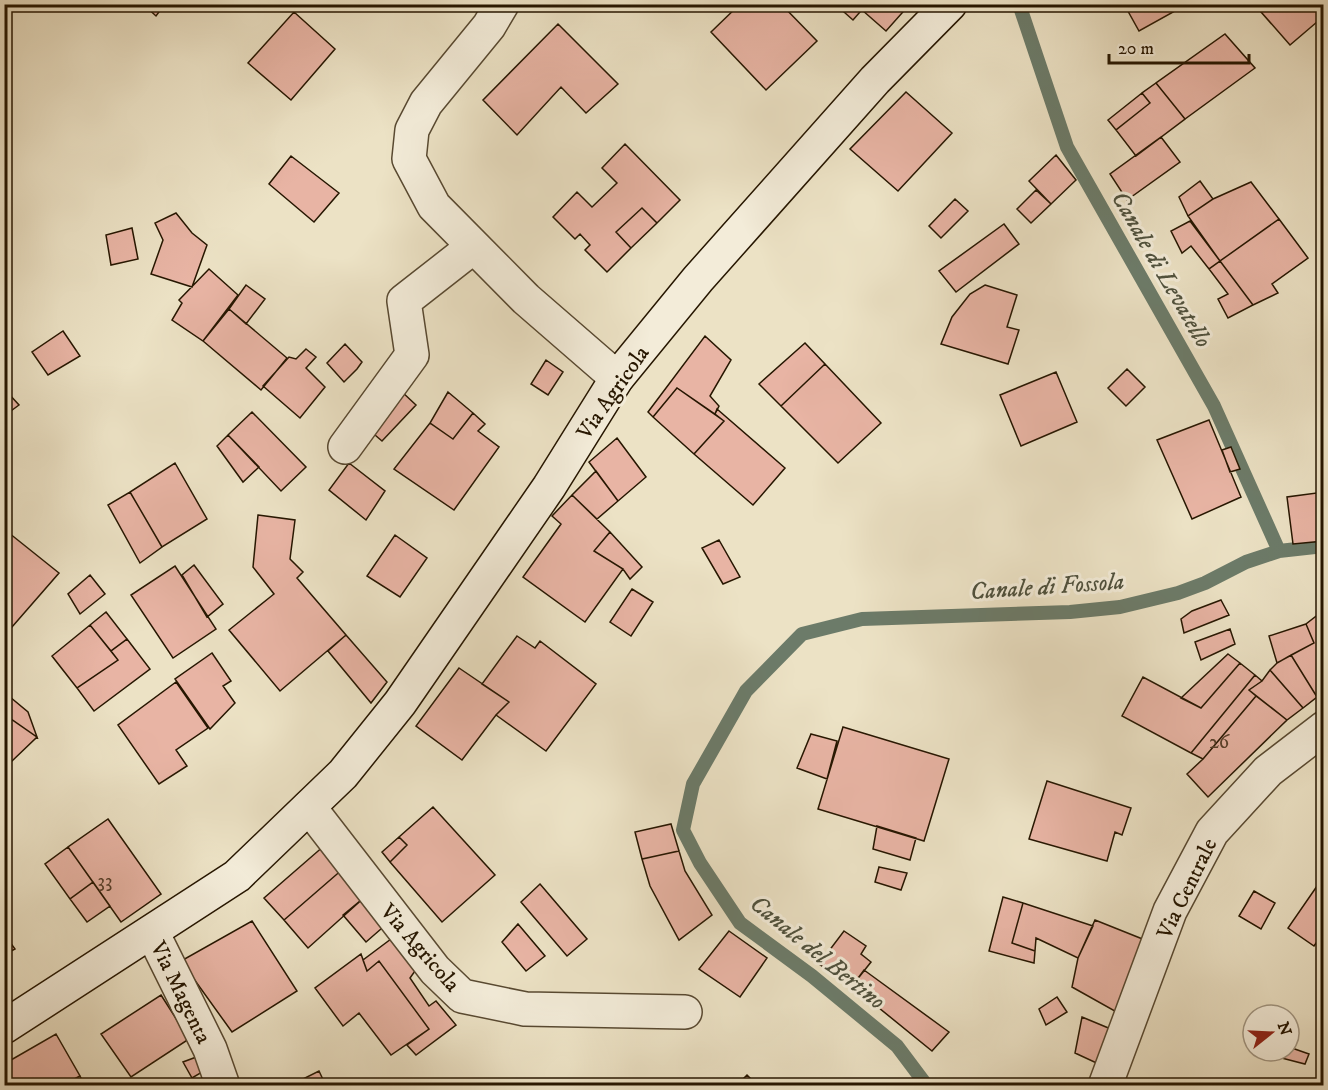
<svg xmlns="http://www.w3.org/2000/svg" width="1328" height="1090" font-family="'IM FELL DW Pica',serif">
  <rect width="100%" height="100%" fill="#ece2c5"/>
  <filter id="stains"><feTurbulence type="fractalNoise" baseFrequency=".00333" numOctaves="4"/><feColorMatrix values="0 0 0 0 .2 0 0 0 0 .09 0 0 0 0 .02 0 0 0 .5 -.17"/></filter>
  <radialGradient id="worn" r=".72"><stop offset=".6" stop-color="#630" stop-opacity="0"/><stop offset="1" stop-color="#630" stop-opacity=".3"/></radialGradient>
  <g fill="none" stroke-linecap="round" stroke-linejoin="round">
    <!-- stream -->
    <path stroke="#6c7b69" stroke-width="14" d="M1019 4 1067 147 1214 406 1279 551
      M927 1086 897 1046 812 976 740 923 700 863 683 830 693 784 746 691 802 634 862 619 1070 612 1120 607 1178 593 1205 583 1246 562 1279 551 1324 546"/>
  </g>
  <!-- building -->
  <path fill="#e8b4a4" stroke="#261600" stroke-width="1.5" d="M143 4H165L156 16Z
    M740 4H781L817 41 766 90 711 32Z
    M835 4H867L853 20Z
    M867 4H910L886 31 862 10Z
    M1124 4H1183L1184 6 1139 31Z
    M1254 4H1324V16L1290 45Z
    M294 12 335 49 291 100 248 63Z
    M558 24 618 84 586 113 561 87 517 135 483 100Z
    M1225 34 1255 68 1185 119 1156 83Z
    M1156 83 1185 119 1136 156 1116 130 1150 103 1142 93Z
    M906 92 952 133 898 191 850 149Z
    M1142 93 1150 103 1116 130 1108 120Z
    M1161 137 1180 162 1127 200 1110 174Z
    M625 144 680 200 657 223 642 208 616 232 631 248 607 272 585 250 590 245 580 234 575 239 553 217 577 192 592 207 617 183 602 168Z
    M1056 155 1076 180 1051 204 1029 181Z
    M291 156 339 193 314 222 269 184Z
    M1200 181 1213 199 1188 216 1179 197Z
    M1251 182 1279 219 1220 261 1188 216 1213 199Z
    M1036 190 1051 204 1031 223 1017 209Z
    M955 199 968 211 941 238 929 226Z
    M642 208 657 223 631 248 616 232Z
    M176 213 192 233 207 245 192 287 151 274 163 240 155 223Z
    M1279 219 1308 258 1272 284 1278 293 1253 305 1220 261Z
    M1190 221 1220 261 1209 269 1191 246 1182 253 1171 231Z
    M1004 224 1019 244 956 292 939 271Z
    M132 228 138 259 111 265 106 235Z
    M1220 261 1253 305 1228 318 1218 299 1228 294 1209 269Z
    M209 269 238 295 203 341 172 320 182 303 179 300Z
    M246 285 265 299 246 324 229 309Z
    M985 285 1017 295 1007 327 1019 330 1008 364 941 344 952 317 970 294Z
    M229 309 287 358 261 390 203 341Z
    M63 331 80 356 48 375 32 352Z
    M705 336 731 360 710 396 719 406 715 414 677 388 653 417 648 412Z
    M805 343 825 364 781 406 759 384Z
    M345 344 362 362 357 369 344 382 327 363Z
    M306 349 316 357 306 368 325 387 300 418 263 386 289 357 296 359Z
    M546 360 563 372 548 395 531 384Z
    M825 364 881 423 838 463 781 406Z
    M1127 369 1145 387 1126 406 1108 388Z
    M1056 372 1077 422 1021 446 1000 395Z
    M677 388 724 421 694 454 653 417Z
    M401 391 416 405 382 441 368 429Z
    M448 392 473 413 453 439 430 423Z
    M8 393 19 405 4 416V396Z
    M717 409 785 468 753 505 694 454 724 421 715 414Z
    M252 412 306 467 281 491 228 435Z
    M473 413 485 424 478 431 499 447 454 510 394 469 430 423 453 439Z
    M1209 420 1241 497 1192 519 1157 440Z
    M228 435 259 467 243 482 217 446Z
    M617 438 646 477 618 501 589 462Z
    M1231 447 1240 469 1230 472 1222 450Z
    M175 463 207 519 162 547 130 492Z
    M349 463 385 491 366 520 329 490Z
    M596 471 618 501 597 519 572 495Z
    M130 492 162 547 140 563 108 505Z
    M1324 492V541L1293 544 1287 497Z
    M572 495 610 532 594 551 623 569 585 622 523 577 561 524 552 516Z
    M258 515 295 520 290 559 303 572 297 578 346 635 280 691 229 630 274 594 253 567Z
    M4 529 59 573 5 635H4Z
    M610 532 642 567 630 579 623 569 594 551Z
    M395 535 427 558 400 597 367 576Z
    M719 540 740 577 723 584 702 548Z
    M194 565 223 604 207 617 182 575Z
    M175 566 216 629 173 658 131 595Z
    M90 575 105 594 80 614 68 594Z
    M632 589 653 602 631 636 610 622Z
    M1221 600 1229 615 1184 633 1181 619 1192 611Z
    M1324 610V692L1317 697 1291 655 1314 643 1306 624Z
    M106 612 127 639 111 651 90 625Z
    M1306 624 1314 643 1277 663 1269 636Z
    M90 625 118 660 77 688 52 656Z
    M1230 629 1235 644 1201 660 1195 642Z
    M346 635 387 682 371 703 328 651Z
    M517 636 535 648 540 641 596 684 546 751 496 715 509 702 482 684Z
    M127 639 150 669 94 711 77 688 118 660 111 651Z
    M212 653 231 681 223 686 235 703 210 729 175 679Z
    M1228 654 1240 663 1201 708 1181 698Z
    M1291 655 1317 697 1303 708 1270 670 1277 663Z
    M1240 663 1255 675 1191 753 1122 716 1143 677 1201 708Z
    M459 668 509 702 496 715 462 760 416 726Z
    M1270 670 1303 708 1287 720 1249 690 1262 681Z
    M1255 675 1262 681 1249 690 1256 696 1203 759 1191 753Z
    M176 682 208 728 176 750 187 766 159 784 118 725Z
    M4 692 28 712 37 737 4 714Z
    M1256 696 1287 720 1208 797 1187 774 1203 759Z
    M4 714 37 737 11 762 6 756 4 757Z
    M843 727 949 759 924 841 818 809Z
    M811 734 837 741 827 779 797 768Z
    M1047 781 1131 808 1122 835 1115 832 1107 861 1029 839Z
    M433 807 495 875 442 922 390 862 407 845 399 837Z
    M108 819 161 894 121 922 68 847Z
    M671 824 679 851 642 859 635 832Z
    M877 826 916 838 910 860 873 849Z
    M399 837 407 845 390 862 382 852Z
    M325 845 344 868 284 920 264 898Z
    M68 847 93 882 70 899 45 864Z
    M679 851 685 871 712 915 679 940 650 886 642 859Z
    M879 867 907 873 901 890 875 882Z
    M344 868 366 896 308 948 284 920Z
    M1324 876V932L1314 946 1288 928Z
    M93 882 110 906 87 922 70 899Z
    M540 884 587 939 567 956 521 902Z
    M1254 891 1275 903 1261 929 1239 916Z
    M366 896 389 922 366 942 343 915Z
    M1003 897 1023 903 1012 943 1035 951 1034 963 989 951Z
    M1023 903 1093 926 1078 958 1036 938 1035 951 1012 943Z
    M1095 920 1150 942 1120 1014 1072 987 1078 958Z
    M252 921 297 991 232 1032 181 961Z
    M518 924 545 956 526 971 502 942Z
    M729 931 767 958 740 997 699 969Z
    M844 931 866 946 861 954 871 962 852 986 819 964Z
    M4 934 15 949 4 955Z
    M391 939 415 971 410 978 429 1006 436 1001 456 1025 416 1055 407 1045 429 1029 379 961 367 971 363 960Z
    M361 954 367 971 379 961 429 1029 391 1055 359 1013 343 1026 315 988Z
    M864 970 949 1032 932 1051 852 986Z
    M161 995 189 1039 131 1077 101 1034Z
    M1057 997 1067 1012 1046 1025 1039 1009Z
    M1082 1017 1118 1032 1103 1066 1075 1053Z
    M56 1034 80 1076 61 1086H4V1064Z
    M1289 1047 1309 1054 1305 1064 1254 1051H1289Z
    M199 1056 204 1071 192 1078 183 1062Z
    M319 1071 326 1086H289Z
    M747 1075 758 1086H736Z
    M80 1076 85 1086H61Z"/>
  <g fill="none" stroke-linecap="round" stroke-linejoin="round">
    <!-- street casing -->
    <g stroke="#584931" stroke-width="36">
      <path id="street" d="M502 4 489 26 426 103 412 130 409 159 434 206 526 299 617 378
        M345 447 412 355 404 301 473 247
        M309 807 435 970 462 996 525 1009 685 1012
        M152 932 210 1049 223 1086
        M1105 1086 1170 911 1212 832 1268 771 1324 728"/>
    </g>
    <!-- secondary casing -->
    <g stroke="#261600" stroke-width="36">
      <path id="secondary" d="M4 1027 237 876 343 774 400 703 549 487 617 378 698 279 875 80 950 4"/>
    </g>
    <!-- street -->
    <use href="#street" stroke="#f3ecd9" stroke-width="33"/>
    <!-- secondary -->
    <use href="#secondary" stroke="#f3ecd9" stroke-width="33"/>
  </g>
  <g text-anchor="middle" stroke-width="6" stroke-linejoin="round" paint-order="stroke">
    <!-- number labels -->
    <g font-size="20" fill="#563e29">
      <text x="1219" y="748">26</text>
      <text x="105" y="887">33</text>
    </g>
    <!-- street labels -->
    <g font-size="22" fill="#261600" stroke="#f3ecd9">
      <text transform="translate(612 392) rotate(-55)" y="8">Via Agricola</text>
      <text transform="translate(1186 888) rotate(-64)" y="8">Via Centrale</text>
      <text transform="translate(421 947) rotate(49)" y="8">Via Agricola</text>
      <text transform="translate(182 992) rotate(64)" y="8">Via Magenta</text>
    </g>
    <!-- water labels -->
    <g font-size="24" font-style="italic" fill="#4f513d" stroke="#f3ecd9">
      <text transform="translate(1162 269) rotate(60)" y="8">Canale di Levatello</text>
      <text transform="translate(1047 586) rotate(-4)" y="8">Canale di Fossola</text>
      <text transform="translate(818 952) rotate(39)" y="8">Canale del Bertino</text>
    </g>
  </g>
  <!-- margin -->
  <rect width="1328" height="1090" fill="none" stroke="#ece2c5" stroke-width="24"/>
  <rect x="6" y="6" width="1316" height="1078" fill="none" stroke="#261600" stroke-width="3"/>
  <rect x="12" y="12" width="1304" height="1066" fill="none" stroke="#261600" stroke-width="1.5"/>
  <!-- north arrow -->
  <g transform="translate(1271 1033) rotate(72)"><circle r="28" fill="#f3ecd9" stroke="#a19682" stroke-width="1.5"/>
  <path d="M0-4.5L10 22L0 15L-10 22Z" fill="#8f2418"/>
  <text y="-9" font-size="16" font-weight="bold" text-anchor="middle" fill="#261600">N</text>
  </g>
  <!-- scale -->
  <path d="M1109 54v9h140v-9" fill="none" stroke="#261600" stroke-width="3"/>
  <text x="1118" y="54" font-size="18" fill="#261600" stroke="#f3ecd9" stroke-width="4.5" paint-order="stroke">20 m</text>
  <rect width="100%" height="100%" filter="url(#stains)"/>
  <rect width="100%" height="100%" fill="url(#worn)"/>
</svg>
